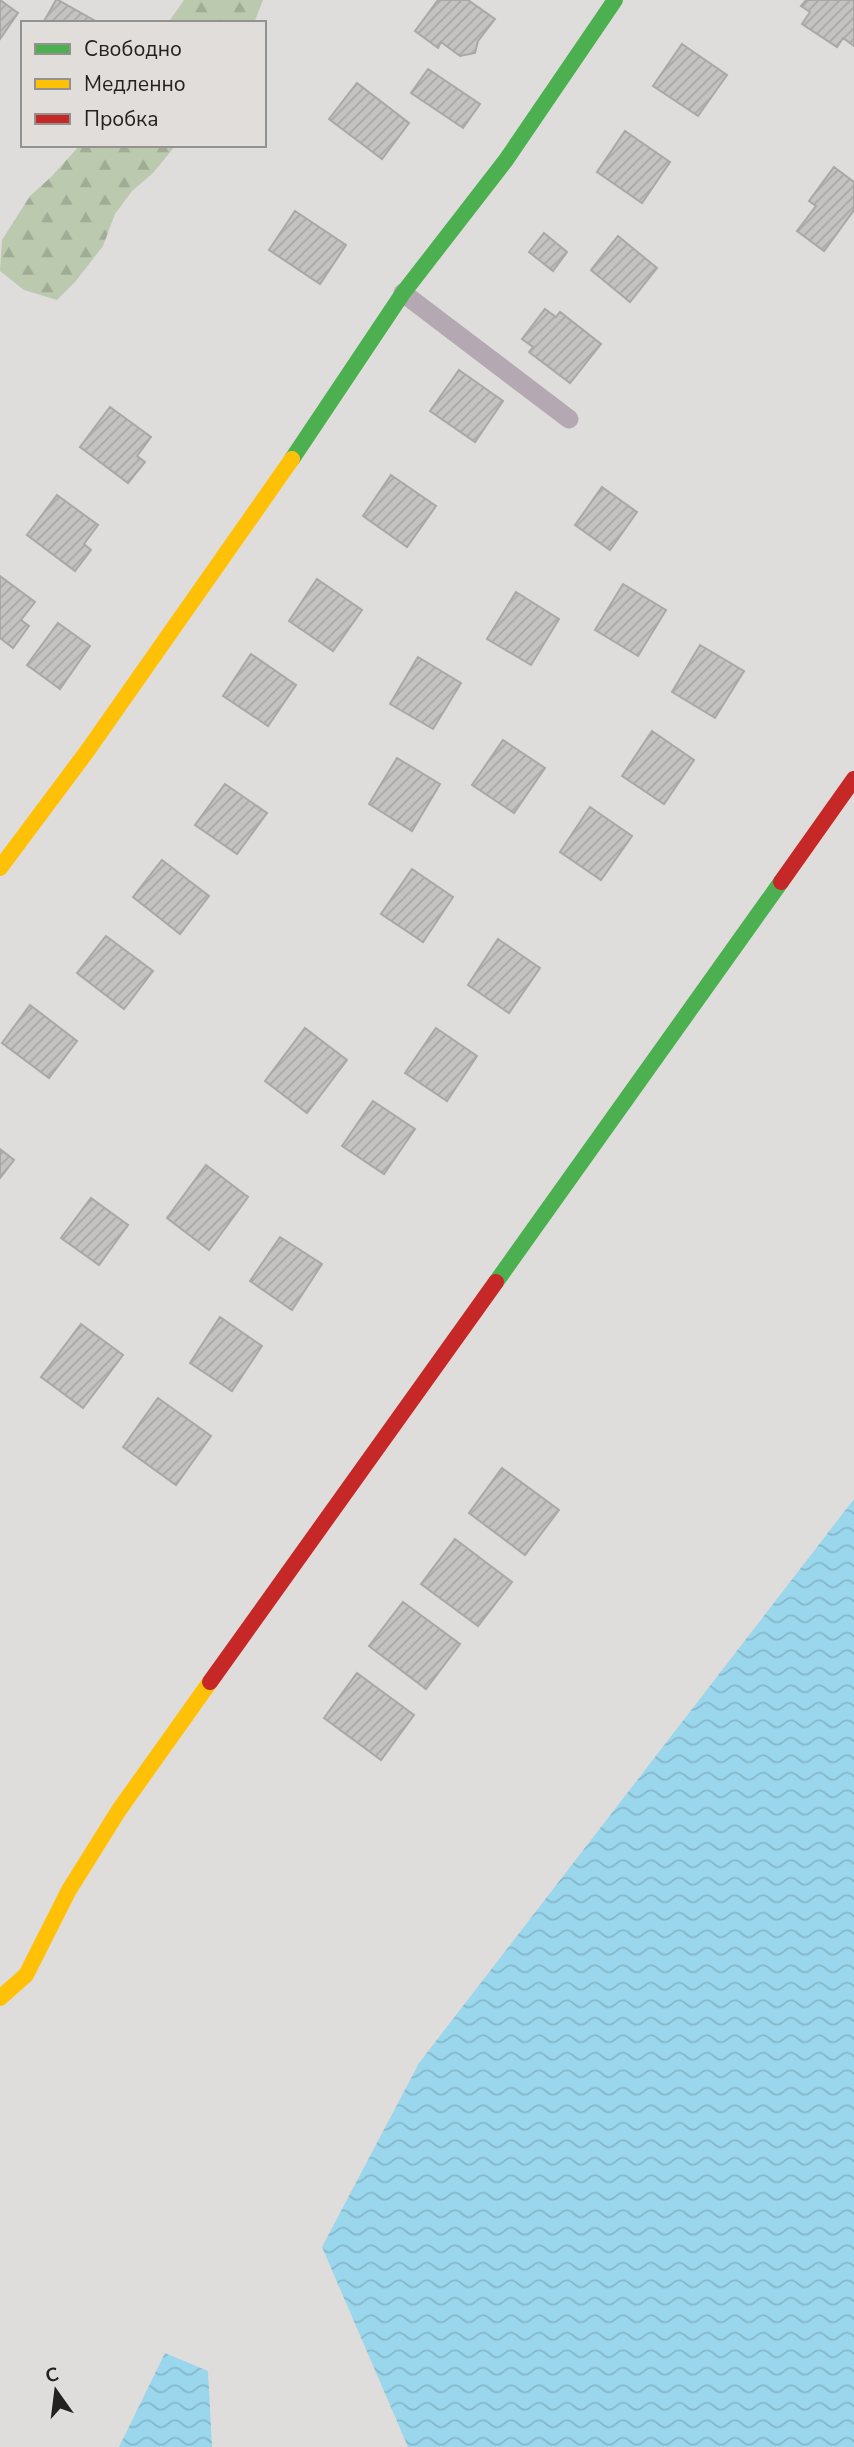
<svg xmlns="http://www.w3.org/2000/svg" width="854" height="2447" font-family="'Nunito Sans',sans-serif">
  <defs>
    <pattern id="forest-firs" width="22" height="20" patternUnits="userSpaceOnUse" patternTransform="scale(1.75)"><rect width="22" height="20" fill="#bbc9ae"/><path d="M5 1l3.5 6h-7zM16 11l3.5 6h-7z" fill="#a0ac95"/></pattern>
    <pattern id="water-waves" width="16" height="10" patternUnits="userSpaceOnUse" patternTransform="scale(1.75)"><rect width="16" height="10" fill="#9ad7ec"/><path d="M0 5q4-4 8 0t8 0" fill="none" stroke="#84b8ca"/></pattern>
    <pattern id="building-hatch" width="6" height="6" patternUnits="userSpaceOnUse" patternTransform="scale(1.75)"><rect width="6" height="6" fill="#c4c3c1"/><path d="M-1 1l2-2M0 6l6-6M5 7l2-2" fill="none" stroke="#a8a7a6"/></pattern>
  </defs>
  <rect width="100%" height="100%" fill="#dfdddb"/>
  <!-- forest -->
  <path fill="url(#forest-firs)" d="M184 0H263L254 23H168Z
    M80 145H176L153 173 132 191 115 214 103 246 75 282 57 300 24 290 0 271 2 240 30 196 51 177Z"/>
  <!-- water -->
  <path fill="url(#water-waves)" d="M854 1499V2447H408L322 2247 419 2063Z
    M165 2353 208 2371 212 2447H119Z"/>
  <!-- building -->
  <path fill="url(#building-hatch)" stroke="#a9a8a6" stroke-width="2" d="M0 0 18 13 0 39Z
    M56 0H58L99 23H43Z
    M438 0H468L495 19 478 41 475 53 460 56 441 42 438 48 415 31Z
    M806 0H854V46L843 38 837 47 802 24 810 12 801 6Z
    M682 44 727 75 698 116 653 86Z
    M428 69 480 104 463 128 411 93Z
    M357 83 409 123 382 159 329 119Z
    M625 131 670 162 642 203 597 172Z
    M834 167 854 182V210L824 251 797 231 816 206 809 201Z
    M295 211 346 245 320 284 269 250Z
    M544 233 567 252 553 271 529 252Z
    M618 236 657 268 630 302 591 270Z
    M545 309 556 317 560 312 601 344 570 383 529 352 533 347 522 339Z
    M459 370 503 401 475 442 430 411Z
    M110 407 151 437 137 456 145 462 128 483 80 447Z
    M391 475 436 506 407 547 363 516Z
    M602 487 637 512 610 550 575 525Z
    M57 495 98 525 84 544 91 550 75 571 27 535Z
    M0 576 35 602 21 620 29 626 13 648 0 638Z
    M317 579 362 610 333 651 289 621Z
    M623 584 666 610 638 656 595 630Z
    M516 592 559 619 531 665 487 639Z
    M58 623 90 646 60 689 27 665Z
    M700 645 744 671 715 718 672 692Z
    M251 654 296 685 268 726 223 696Z
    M418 657 461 683 433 729 390 704Z
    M652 731 694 760 664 804 622 776Z
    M503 740 545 768 514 813 472 785Z
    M397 758 440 784 412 831 369 804Z
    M225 784 267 813 237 854 195 825Z
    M590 807 632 836 601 880 560 852Z
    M162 860 209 896 180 934 133 897Z
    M412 869 453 897 423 942 381 914Z
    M106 936 153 971 124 1009 77 973Z
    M498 939 540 968 509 1013 468 985Z
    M30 1005 77 1041 49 1078 2 1043Z
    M305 1028 347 1060 307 1113 265 1081Z
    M436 1028 477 1056 447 1101 405 1073Z
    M373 1101 415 1129 384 1174 342 1146Z
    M0 1149 14 1160 0 1178Z
    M206 1165 248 1197 209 1250 167 1218Z
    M91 1198 128 1225 99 1265 61 1238Z
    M280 1237 322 1264 292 1310 250 1281Z
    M220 1317 262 1346 232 1391 190 1363Z
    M81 1324 123 1355 83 1408 41 1377Z
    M158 1398 211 1436 176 1485 123 1447Z
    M502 1468 559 1510 525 1555 469 1513Z
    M455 1539 512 1582 478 1626 421 1584Z
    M403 1602 460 1644 426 1689 369 1646Z
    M357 1673 414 1715 381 1760 324 1718Z"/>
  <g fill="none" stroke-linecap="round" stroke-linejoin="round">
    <!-- lane -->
    <path stroke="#b4a8b3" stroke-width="19" d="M403 293 569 419"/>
    <!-- fast -->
    <path stroke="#4caf50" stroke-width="16" d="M292 459 403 293 506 160 615 0
      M496 1282 781 882"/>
    <!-- slow -->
    <path stroke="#ffc107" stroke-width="16" d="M0 868 88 750 292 459
      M0 1998 26 1975 69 1890 119 1810 210 1682"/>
    <!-- jam -->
    <path stroke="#c62828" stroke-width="16" d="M781 882 854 779
      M210 1682 496 1282"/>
  </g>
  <!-- legend -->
  <rect x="21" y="21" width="245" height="126" fill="#e0ddda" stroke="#949290" stroke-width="2"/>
  <rect x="35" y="44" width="35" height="10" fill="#4caf50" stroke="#949290" stroke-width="2"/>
  <text x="84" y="56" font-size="21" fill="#232221">Свободно</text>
  <rect x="35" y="79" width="35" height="10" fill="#ffc107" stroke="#949290" stroke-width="2"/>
  <text x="84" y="91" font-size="21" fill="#232221">Медленно</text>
  <rect x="35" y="114" width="35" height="10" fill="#c62828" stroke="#949290" stroke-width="2"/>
  <text x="84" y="126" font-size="21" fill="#232221">Пробка</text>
  <!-- north arrow -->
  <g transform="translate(56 2391) rotate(346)" stroke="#e0ddda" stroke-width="5" paint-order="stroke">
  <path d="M0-5L12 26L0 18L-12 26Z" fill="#232221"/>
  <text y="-10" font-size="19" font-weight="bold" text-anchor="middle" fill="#232221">С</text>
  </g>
</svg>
